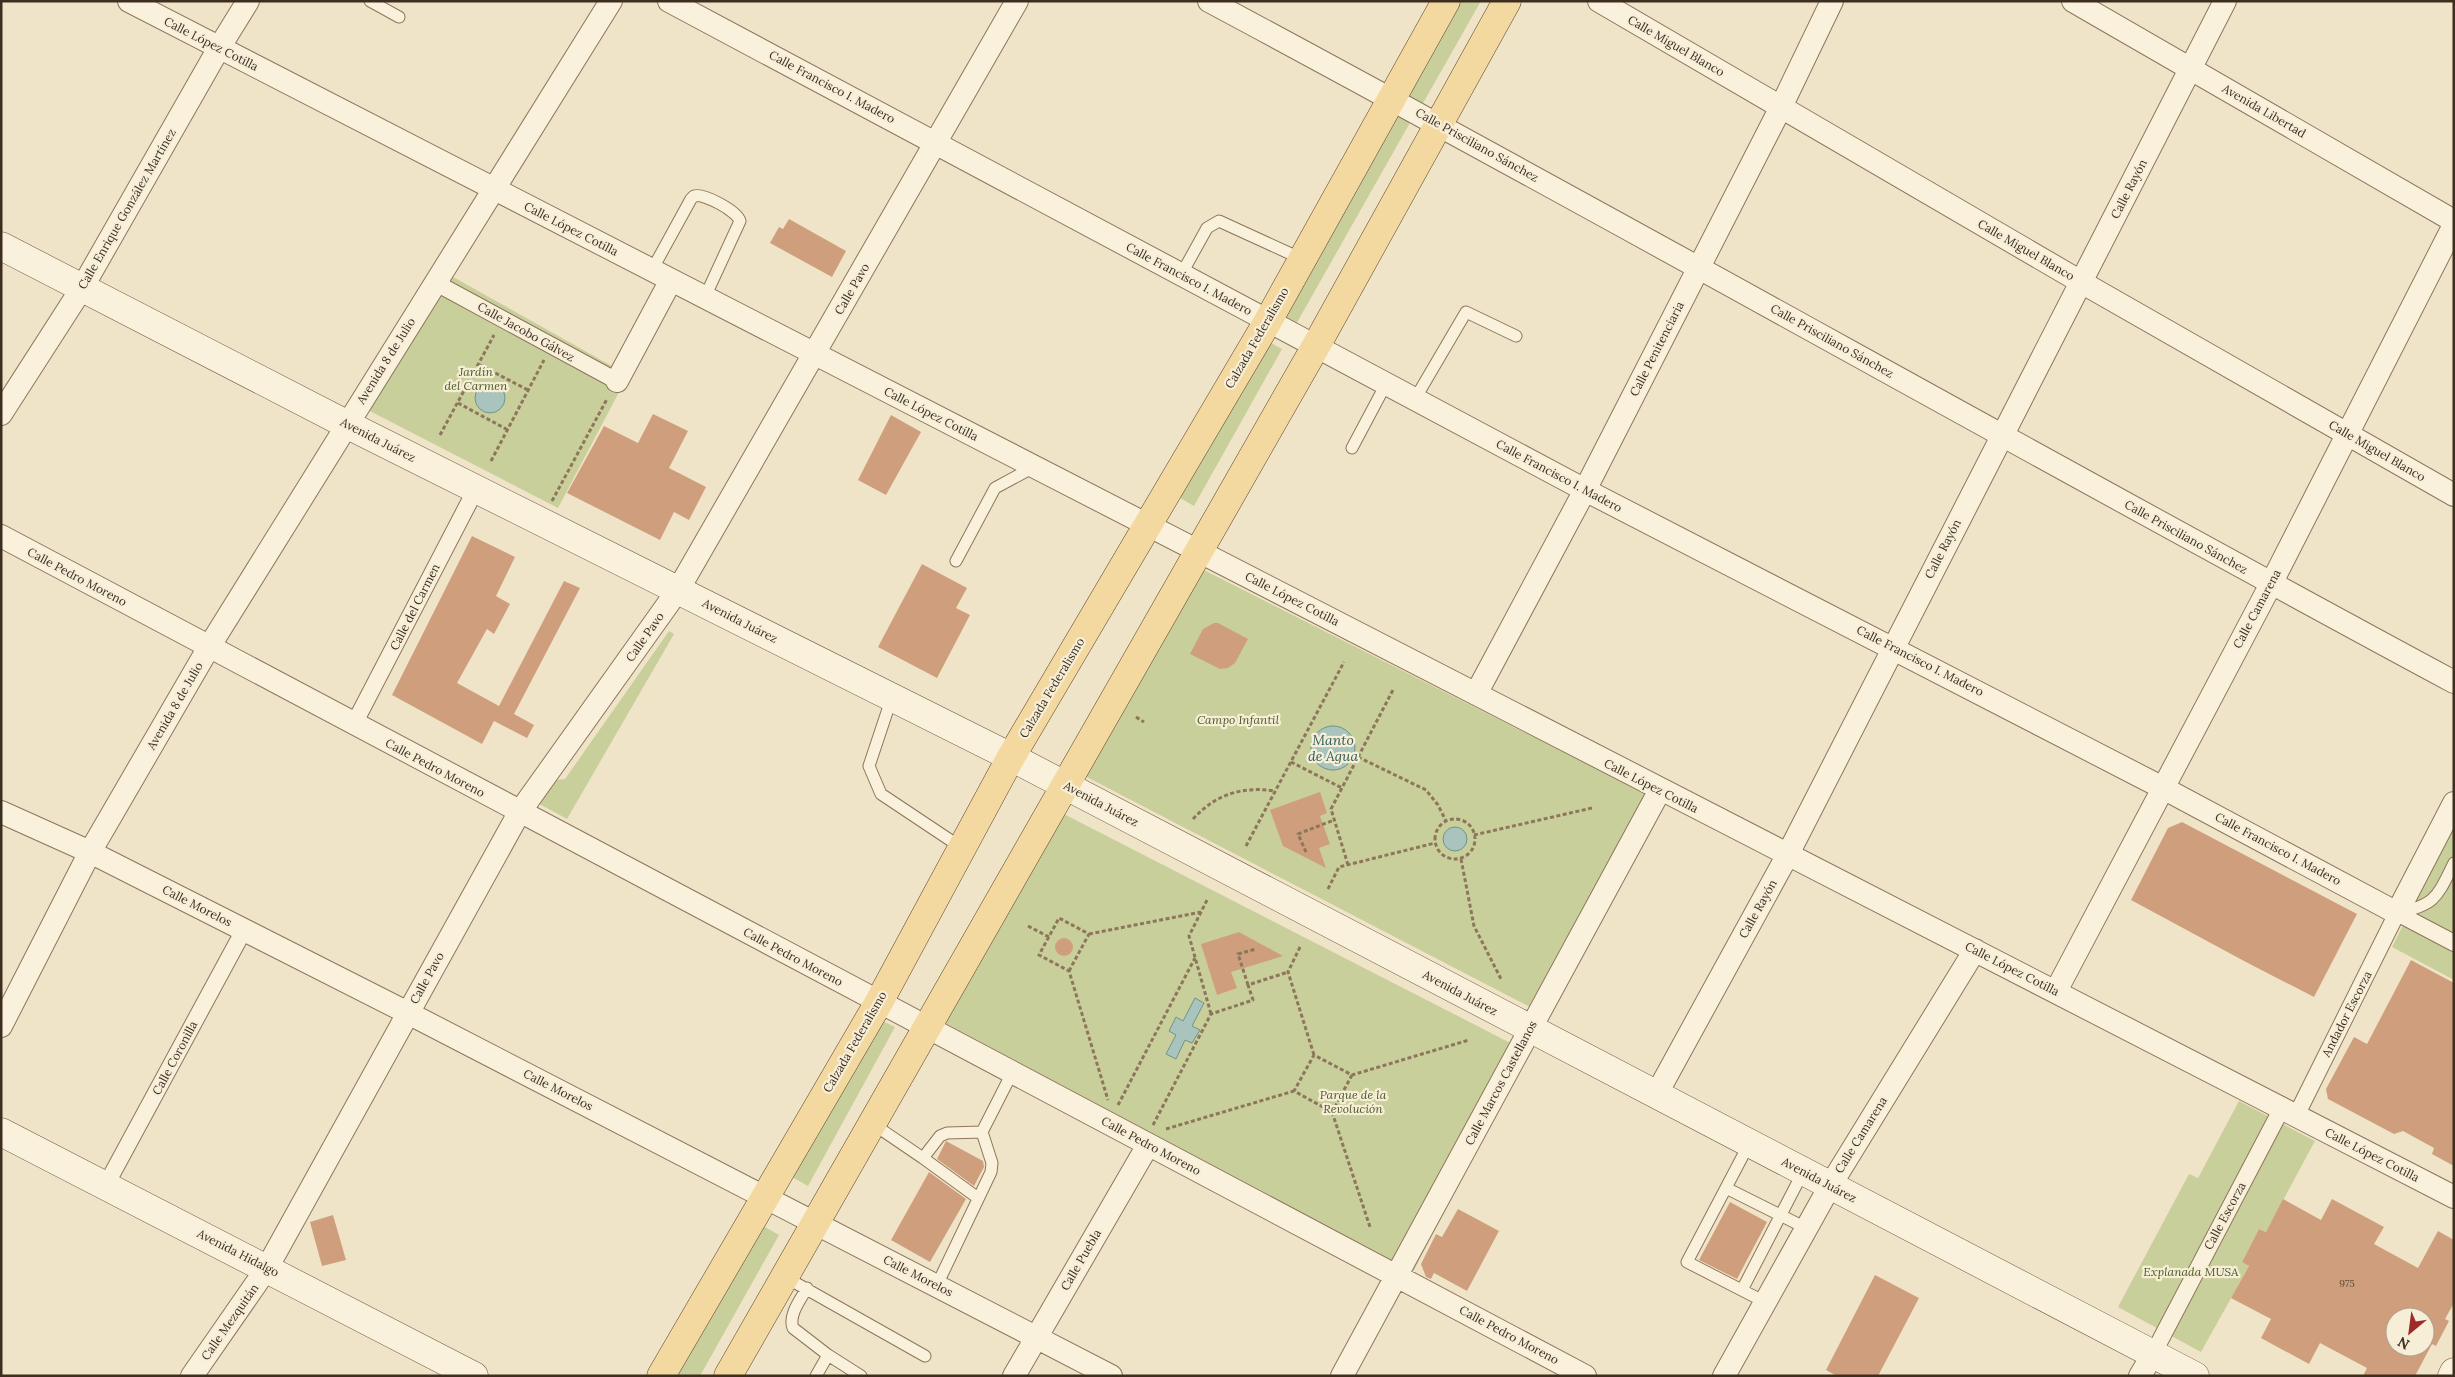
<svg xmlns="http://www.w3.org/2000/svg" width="2455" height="1377" font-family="Lora,serif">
  <rect width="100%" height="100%" fill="#f0e4c8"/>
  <!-- green -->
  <path fill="#c9cf9b" d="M1453 1H1481L1422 105 1400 93Z
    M1390 110 1411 121 1295 326 1274 315Z
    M446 273 628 375 558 508 364 408Z
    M1262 338 1282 349 1194 506 1173 494Z
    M1196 566 1660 801 1547 1016 1079 773Z
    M669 631 674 634 567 819 534 801 548 781 565 779Z
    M1058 811 1528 1052 1412 1274 940 1020Z
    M2454 823V980L2392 947Z
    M874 1017 895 1027 808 1186 787 1174Z
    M2239 1101 2315 1141 2266 1232 2259 1229 2242 1262 2249 1266 2201 1352 2118 1307 2189 1174 2198 1178Z
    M758 1223 779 1235 700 1376H672Z"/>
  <!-- water -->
  <path fill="#a9c4bc" stroke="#6f938a" d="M475 398a15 15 0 1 1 30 0a15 15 0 1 1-30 0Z
    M1311 748a22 22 0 1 1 44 0a22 22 0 1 1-44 0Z
    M1443 839a12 12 0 1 1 24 0a12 12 0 1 1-24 0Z
    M1195 998 1204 1003 1192 1026 1200 1030 1192 1043 1185 1040 1176 1059 1166 1054 1176 1035 1169 1031 1176 1017 1183 1021Z"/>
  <!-- building -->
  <path fill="#cf9f7d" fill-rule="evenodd" d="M789 219 846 251 832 277 770 243 779 227 783 229Z
    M653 414 688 431 669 468 706 487 689 520 674 512 660 540 567 493 604 426 638 443Z
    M891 415 921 432 886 495 858 480Z
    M472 536 515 557 496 596 510 604 494 634 487 629 457 683 499 706 564 581 580 588 514 714 534 725 527 738 494 721 482 744 392 695Z
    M922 564 967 588 956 608 970 615 937 678 878 647Z
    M1214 623H1218L1248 639 1235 663 1228 668 1220 669 1190 654 1203 629Z
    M1320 792 1327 813 1320 816 1330 844 1319 848 1326 868 1283 846 1270 810Z
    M2182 822 2357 914 2314 997 2244 961 2131 900 2168 828Z
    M1239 932 1283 956 1231 972 1237 988 1217 995 1201 944Z
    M1055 947a9 9 0 1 1 18 0a9 9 0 1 1-18 0Z
    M2411 960 2454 983V1166L2432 1154 2434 1148 2403 1131 2394 1134 2328 1099 2326 1089 2354 1037 2367 1044Z
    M946 1141 983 1161 984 1167 974 1186 937 1159Z
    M929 1172 966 1199 930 1262 891 1240Z
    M2283 1199 2321 1220 2332 1199 2384 1227 2374 1244 2418 1268 2438 1231 2454 1240V1303L2445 1319 2449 1321 2436 1346 2432 1344 2415 1376H2363L2367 1368 2320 1343 2309 1364 2261 1338 2271 1319 2231 1298 2249 1266 2242 1262 2259 1229 2266 1232ZM2395 1317H2425V1347H2395Z
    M1730 1202 1767 1222 1737 1279 1699 1260Z
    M1458 1209 1499 1231 1467 1291 1434 1273 1431 1279 1426 1277 1421 1264 1436 1234 1442 1237Z
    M333 1215 346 1260 322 1266 310 1222Z
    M1875 1275 1919 1298 1878 1376H1837L1826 1370Z"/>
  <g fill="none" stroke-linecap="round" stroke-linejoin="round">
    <!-- service casing -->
    <g stroke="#8d765c" stroke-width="13">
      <path id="service" d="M370 1 399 17
        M652 270 691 199 694 196C704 193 737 211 740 221L705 297
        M1181 275 1207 228 1219 221 1302 259
        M1415 399 1466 312 1516 336
        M1352 448 1386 384
        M956 561 995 488 1034 467
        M892 697 869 766 881 794 962 848
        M2397 913C2436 905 2437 897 2454 863
        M873 1124 923 1158 940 1136 947 1133 982 1132
        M1749 1144 1687 1262 1765 1302
        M923 1158 978 1198
        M1726 1188 1806 1228
        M785 1277 925 1356
        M937 1285 991 1172 992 1163 982 1132 1012 1073
        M807 1288C801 1299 788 1315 793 1328L828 1355 861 1376
        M1742 1290 1803 1172
        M816 1376 828 1355"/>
    </g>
    <!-- pedestrian casing -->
    <g stroke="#8d765c" stroke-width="18">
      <path id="pedestrian" d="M436 283 617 381
        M354 724 476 489
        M2296 1116 2397 913 2454 943
        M106 1185 244 930
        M2153 1354 2282 1108"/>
    </g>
    <!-- minor casing -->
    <g stroke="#8d765c" stroke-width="24">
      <path id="minor" d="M129 1 2454 1197
        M669 1 1585 490 2163 788 2397 913 2454 803
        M1209 1C1626 224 2037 458 2454 682
        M1599 1 2081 282 2454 495
        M2073 1 2454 221
        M617 381 671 280
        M1 414 82 288 219 48 248 1
        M1 536 1585 1376
        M1476 694 1585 490 1781 107 1832 1
        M1 812 90 852 408 1013 1111 1376
        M2056 991 2271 584 2454 225
        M1 1026 90 852 209 647 611 1
        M1656 1095 1787 856 2225 1
        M192 1376 267 1268 519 813 678 590 1017 1
        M1014 1376 1148 1145
        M1342 1376 1660 790
        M1724 1376 1830 1186 1975 950
        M2140 1376 2153 1354"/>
    </g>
    <!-- secondary casing -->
    <g stroke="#6f573f" stroke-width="29">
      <path id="secondary" d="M1 246 346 424 1011 757 2195 1376
        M1 1132 474 1376
        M2452 1376 2454 1372"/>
    </g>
    <!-- primary casing -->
    <g stroke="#5b4430" stroke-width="29">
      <path id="primary" d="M661 1376 879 1002 1011 757 1268 321 1446 1
        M728 1376 1316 346 1507 1"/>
    </g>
    <!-- path -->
    <path stroke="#8d765c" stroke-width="3" stroke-dasharray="4 2.5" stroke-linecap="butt" d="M478 364 528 390
      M458 403 508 430
      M440 435 494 335
      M491 461 544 360
      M552 501 607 399
      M1136 717 1144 722
      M1358 757 1426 790 1438 805 1446 821
      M1291 762 1342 788
      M1435 839a20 20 0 1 1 40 0a20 20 0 1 1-40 0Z
      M1193 819C1216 794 1242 786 1275 791
      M1474 835 1592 808
      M1246 846 1344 662
      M1306 852 1298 834 1334 820
      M1461 859 1474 926 1501 979
      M1348 865 1331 809 1394 688
      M1328 889 1339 867 1435 843
      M1207 900 1189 936 1211 1014
      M1028 926 1049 937
      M1089 934 1201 912
      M1300 947 1288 972 1314 1055
      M1069 971 1089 934 1059 918 1039 955 1069 971 1108 1100
      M1248 985 1238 954 1256 949
      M1352 1075 1332 1112 1294 1091 1314 1055 1352 1075 1469 1040
      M1118 1105 1195 958
      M1332 1112 1370 1227
      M1153 1125 1211 1014 1253 1000 1248 985 1288 972
      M1166 1129 1294 1091"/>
    <!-- service -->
    <use href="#service" stroke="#faf1dc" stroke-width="11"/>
    <!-- pedestrian -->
    <use href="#pedestrian" stroke="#faf1dc" stroke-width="16"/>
    <!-- minor -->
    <use href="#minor" stroke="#faf1dc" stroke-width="22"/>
    <!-- secondary -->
    <use href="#secondary" stroke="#faf1dc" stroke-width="28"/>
    <!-- primary -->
    <use href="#primary" stroke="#f3d9a0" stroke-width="28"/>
  </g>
  <g text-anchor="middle" stroke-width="4.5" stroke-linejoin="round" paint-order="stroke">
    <!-- number labels -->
    <g font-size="10" fill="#624a37">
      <text x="2347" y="1287">975</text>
    </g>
    <!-- street labels -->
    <g font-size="12" fill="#3d2e20" stroke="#f7eed8">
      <text transform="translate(211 44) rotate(27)" y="4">Calle López Cotilla</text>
      <text transform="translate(1676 46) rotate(30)" y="4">Calle Miguel Blanco</text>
      <text transform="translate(832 87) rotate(28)" y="4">Calle Francisco I. Madero</text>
      <text transform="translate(2264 111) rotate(30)" y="4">Avenida Libertad</text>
      <text transform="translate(1477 145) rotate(29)" y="4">Calle Prisciliano Sánchez</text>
      <text transform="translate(2129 189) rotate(-63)" y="4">Calle Rayón</text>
      <text transform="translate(127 209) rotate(-60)" y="4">Calle Enrique González Martínez</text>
      <text transform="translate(571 229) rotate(27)" y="4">Calle López Cotilla</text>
      <text transform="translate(2026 250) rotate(30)" y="4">Calle Miguel Blanco</text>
      <text transform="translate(1189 279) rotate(28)" y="4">Calle Francisco I. Madero</text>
      <text transform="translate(852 289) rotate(-60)" y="4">Calle Pavo</text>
      <text transform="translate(526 332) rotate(29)" y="4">Calle Jacobo Gálvez</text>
      <text transform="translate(1257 338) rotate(-60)" y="4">Calzada Federalismo</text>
      <text transform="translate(1832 341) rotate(29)" y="4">Calle Prisciliano Sánchez</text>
      <text transform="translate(1657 349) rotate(-63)" y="4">Calle Penitenciaria</text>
      <text transform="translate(386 361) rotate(-58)" y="4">Avenida 8 de Julio</text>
      <text transform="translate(931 414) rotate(27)" y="4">Calle López Cotilla</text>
      <text transform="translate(378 440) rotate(27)" y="4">Avenida Juárez</text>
      <text transform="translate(2377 451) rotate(30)" y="4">Calle Miguel Blanco</text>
      <text transform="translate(1559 476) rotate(28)" y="4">Calle Francisco I. Madero</text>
      <text transform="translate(2186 537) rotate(29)" y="4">Calle Prisciliano Sánchez</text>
      <text transform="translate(1943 549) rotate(-63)" y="4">Calle Rayón</text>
      <text transform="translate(77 577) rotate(28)" y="4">Calle Pedro Moreno</text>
      <text transform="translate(1292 599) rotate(27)" y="4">Calle López Cotilla</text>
      <text transform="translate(415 607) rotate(-63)" y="4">Calle del Carmen</text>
      <text transform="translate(2257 609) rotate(-62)" y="4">Calle Camarena</text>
      <text transform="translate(740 621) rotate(27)" y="4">Avenida Juárez</text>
      <text transform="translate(645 637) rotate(-55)" y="4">Calle Pavo</text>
      <text transform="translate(1920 661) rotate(27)" y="4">Calle Francisco I. Madero</text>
      <text transform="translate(1052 688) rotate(-59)" y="4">Calzada Federalismo</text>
      <text transform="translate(175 706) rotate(-60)" y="4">Avenida 8 de Julio</text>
      <text transform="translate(435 768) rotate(28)" y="4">Calle Pedro Moreno</text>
      <text transform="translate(1651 786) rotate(27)" y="4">Calle López Cotilla</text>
      <text transform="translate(1101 804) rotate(28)" y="4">Avenida Juárez</text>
      <text transform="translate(2278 849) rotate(28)" y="4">Calle Francisco I. Madero</text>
      <text transform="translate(197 906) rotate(27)" y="4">Calle Morelos</text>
      <text transform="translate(1758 909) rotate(-61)" y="4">Calle Rayón</text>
      <text transform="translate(793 957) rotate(28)" y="4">Calle Pedro Moreno</text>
      <text transform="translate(2012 969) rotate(27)" y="4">Calle López Cotilla</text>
      <text transform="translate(427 978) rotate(-61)" y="4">Calle Pavo</text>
      <text transform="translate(1460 993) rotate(28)" y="4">Avenida Juárez</text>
      <text transform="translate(2347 1014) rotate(-63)" y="4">Andador Escorza</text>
      <text transform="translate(855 1042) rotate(-60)" y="4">Calzada Federalismo</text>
      <text transform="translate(175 1058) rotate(-62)" y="4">Calle Coronilla</text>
      <text transform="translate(1501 1083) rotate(-62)" y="4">Calle Marcos Castellanos</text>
      <text transform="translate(558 1090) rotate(27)" y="4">Calle Morelos</text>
      <text transform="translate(1861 1135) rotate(-58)" y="4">Calle Camarena</text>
      <text transform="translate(1151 1146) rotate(28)" y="4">Calle Pedro Moreno</text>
      <text transform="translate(2372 1155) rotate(27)" y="4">Calle López Cotilla</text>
      <text transform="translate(1819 1180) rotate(28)" y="4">Avenida Juárez</text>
      <text transform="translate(2225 1216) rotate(-62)" y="4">Calle Escorza</text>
      <text transform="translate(238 1253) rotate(27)" y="4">Avenida Hidalgo</text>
      <text transform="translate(1081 1260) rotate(-60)" y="4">Calle Puebla</text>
      <text transform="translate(918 1276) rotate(27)" y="4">Calle Morelos</text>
      <text transform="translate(230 1322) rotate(-55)" y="4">Calle Mezquitán</text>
      <text transform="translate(1509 1335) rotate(28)" y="4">Calle Pedro Moreno</text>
    </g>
    <!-- park labels -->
    <g font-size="12" font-style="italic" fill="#4d5a26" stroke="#f7eed8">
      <text x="476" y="376">Jardín<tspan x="476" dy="14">del Carmen</tspan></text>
      <text x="1238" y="724">Campo Infantil</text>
      <text x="1353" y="1099">Parque de la<tspan x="1353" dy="14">Revolución</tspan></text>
      <text x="2191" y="1276">Explanada MUSA</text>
    </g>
    <!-- water labels -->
    <g font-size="14" font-style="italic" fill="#2f5d5a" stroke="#f7eed8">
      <text x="1333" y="745">Manto<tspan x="1333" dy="16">de Agua</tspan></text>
    </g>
  </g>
  <!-- border -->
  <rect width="2455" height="1377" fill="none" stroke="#3d2e20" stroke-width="5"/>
  <!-- north arrow -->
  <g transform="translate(2410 1332) rotate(209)"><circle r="24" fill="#f7eed8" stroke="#ada18e"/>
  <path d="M0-4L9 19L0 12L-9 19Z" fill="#9e2a2b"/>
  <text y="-8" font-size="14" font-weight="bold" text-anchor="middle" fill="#3d2e20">N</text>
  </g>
</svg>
